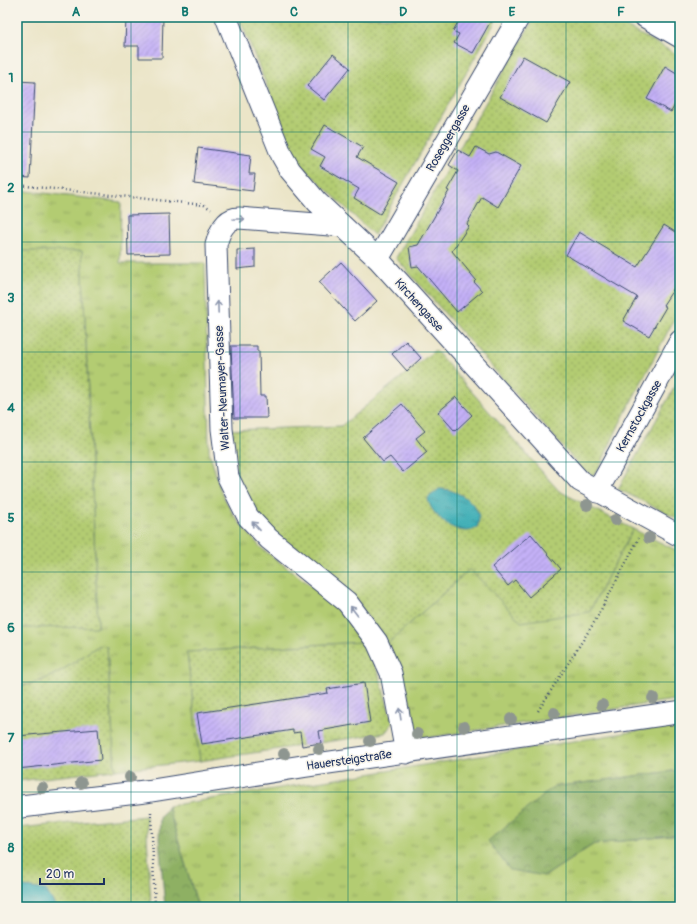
<svg xmlns="http://www.w3.org/2000/svg" width="697" height="924" font-family="Pangolin,sans-serif">
  <defs>
    <pattern id="grass-tufts" width="24" height="20" patternUnits="userSpaceOnUse"><rect width="24" height="20" fill="#b3cc72"/><path d="M3 7l-1-3M5 7V3M7 7l1-3M15 17l-1-3M17 17v-4M19 17l1-3" fill="none" stroke="#91a661"/></pattern>
    <pattern id="forest-crowns" width="20" height="18" patternUnits="userSpaceOnUse"><rect width="20" height="18" fill="#8eb064"/><path d="M2 6a3 3 0 1 1 6 0M12 15a3 3 0 1 1 6 0" fill="none" stroke="#739056"/></pattern>
    <pattern id="garden-dots" width="8" height="8" patternUnits="userSpaceOnUse"><rect width="8" height="8" fill="#b3cc72"/><path d="M2 2h.1M6 6h.1" fill="none" stroke="#91a661" stroke-width="1.8" stroke-linecap="round"/></pattern>
    <pattern id="water-ripples" width="26" height="14" patternUnits="userSpaceOnUse"><rect width="26" height="14" fill="#3daeb6"/><path d="M2 4q2-2 4 0t4 0M15 11q2-2 4 0t4 0" fill="none" stroke="#328e97"/></pattern>
    <pattern id="building-hatch" width="6" height="6" patternUnits="userSpaceOnUse"><rect width="6" height="6" fill="#c4b0f7"/><path d="M-1 1l2-2M0 6l6-6M5 7l2-2" fill="none" stroke="#9e90cb"/></pattern>
  </defs>
  <rect width="100%" height="100%" fill="#f7f3e8"/>
  <filter id="ink" filterUnits="userSpaceOnUse"><feTurbulence type="fractalNoise" baseFrequency=".025" numOctaves="2"/><feDisplacementMap in="SourceGraphic" scale="8" xChannelSelector="R" yChannelSelector="G"/><feConvolveMatrix kernelMatrix="1 2 1 2 8 2 1 2 1" color-interpolation-filters="sRGB"/></filter>
  <filter id="wash" filterUnits="userSpaceOnUse"><feTurbulence type="fractalNoise" baseFrequency=".012" numOctaves="4" result="noise"/><feDisplacementMap in="SourceGraphic" scale="16" xChannelSelector="R" yChannelSelector="G"/><feGaussianBlur stdDeviation="0.9" result="paint"/><feColorMatrix in="noise" values="0 0 0 0 0 0 0 0 0 0 0 0 0 0 0 0 0 1.4 0 .05"/><feComposite in="paint" operator="in"/></filter>
  <g filter="url(#wash)">
    <rect width="100%" height="100%" fill="#ebe5c8"/>
    <!-- grass -->
    <path fill="url(#grass-tufts)" stroke="#677e68" d="M17 190 121 202 120 263H205L209 451 221 492 234 516 261 548 326 597 346 619 363 642 187 652 200 761 115 770 107 647 98 646C73 662 49 684 17 686V628L98 626 82 252 17 251Z
      M633 529 680 552V699L419 739C412 704 404 676 386 645L470 569 589 612Z
      M680 724V770L553 787 545 876 594 844 680 835V907H198L168 806Z"/>
    <!-- forest -->
    <path fill="url(#forest-crowns)" stroke="#547061" d="M680 770V835L594 844 545 876 510 870 488 841 553 787Z
      M168 806 198 907H165L159 839 160 818Z"/>
    <!-- garden -->
    <path fill="url(#garden-dots)" stroke="#677e68" d="M239 17H498L374 235 297 161Z
      M535 17H608L680 56V308L620 423 599 468 593 476 584 471 396 258Z
      M17 251H82L98 627 17 628Z
      M435 350 559 491 633 529 589 612 521 622 470 569 386 645 358 602 325 570 271 530 241 491 227 430 341 426Z
      M680 377V520L618 489Z
      M363 642 378 672 393 723 385 733 200 761 187 652Z
      M98 646 107 647 115 770 17 781V686C49 684 73 662 98 646Z
      M146 816 151 907H17V828Z"/>
    <!-- water -->
    <path fill="url(#water-ripples)" stroke="#2c6e8a" d="M439 489C456 488 487 506 477 527 462 541 429 515 428 498Z
      M17 886 46 890 56 907H17Z"/>
    <g id="blocks">
      <!-- building -->
      <path fill="url(#building-hatch)" d="M126 17H163L162 58H139V46H125Z
        M461 17H493L473 53 454 43 459 34 453 31Z
        M333 54 350 68 324 100 307 86Z
        M523 56 570 82 546 123 500 97Z
        M665 66 680 75V96L671 112 647 99Z
        M17 81 35 82 30 178 17 177Z
        M325 125 363 147 357 157 399 182 380 214 354 198 359 189 320 166 325 157 311 149Z
        M476 147 489 154 496 152 521 166 498 207 482 197 467 224 469 226 452 251 476 280 474 282 482 291 457 312 418 266 412 267 409 247 418 245 449 191 447 190 458 171 449 165 458 150 470 157Z
        M198 148 251 155 249 174H255L253 191 194 184Z
        M169 214 170 254 128 255 127 215Z
        M664 225 680 235V279L663 305 666 307 649 336 623 321 637 297 566 255 579 232 637 267Z
        M255 249V267L237 269V250Z
        M341 262 377 301 355 321 319 282Z
        M406 341 421 358 407 371 392 354Z
        M231 346H257V351H259L260 396H266L267 418H234Z
        M456 397 472 415 455 431 438 412Z
        M402 404 425 431 416 438 427 452 403 472 390 457 383 462 363 438Z
        M531 534 561 569 529 597 515 580 508 586 492 567Z
        M364 683 370 722 319 731 321 743 302 746 300 732 293 733V730L202 744 197 713 328 693 327 689Z
        M98 729 101 760 17 769V736Z"/>
    </g>
  </g>
  <g filter="url(#ink)">
    <use href="#blocks" fill-opacity="0" stroke="#3a4a6e" stroke-width="1"/>
    <g fill="none" stroke-linecap="round" stroke-linejoin="round">
      <!-- street casing -->
      <g stroke="#3a4a6e" stroke-width="23">
        <path id="street" d="M226 17 282 156 290 170 317 202 378 259 580 481 680 536
          M645 17 680 37
          M343 226 239 218C225 218 219 233 216 245L222 429 228 477 248 517 269 539 347 602 377 642 391 673 406 753
          M378 259 519 17
          M597 492 680 341"/>
      </g>
      <!-- secondary casing -->
      <g stroke="#3a4a6e" stroke-width="24">
        <path id="secondary" d="M17 807 149 791 305 766 680 712"/>
      </g>
      <!-- path -->
      <path stroke="#3a4a6e" stroke-width="2.5" stroke-dasharray="1 3" stroke-linecap="butt" d="M17 185 204 205 211 209
        M538 711 595 621 639 538
        M151 812 155 907"/>
      <!-- street -->
      <use href="#street" stroke="#fff" stroke-width="21"/>
      <!-- secondary -->
      <use href="#secondary" stroke="#fff" stroke-width="22"/>
    </g>
    <!-- trees -->
    <g fill="#8e9690">
      <circle cx="587" cy="505" r="6"/>
      <circle cx="615" cy="520" r="6"/>
      <circle cx="649" cy="538" r="6"/>
      <circle cx="653" cy="698" r="6"/>
      <circle cx="602" cy="705" r="6"/>
      <circle cx="554" cy="713" r="6"/>
      <circle cx="511" cy="719" r="6"/>
      <circle cx="464" cy="727" r="6"/>
      <circle cx="417" cy="734" r="6"/>
      <circle cx="370" cy="741" r="6"/>
      <circle cx="319" cy="749" r="6"/>
      <circle cx="284" cy="754" r="6"/>
      <circle cx="130" cy="777" r="6"/>
      <circle cx="81" cy="783" r="6"/>
      <circle cx="42" cy="788" r="6"/>
    </g>
    <!-- one-way arrows -->
    <defs><path id="oneway-shaft" d="M-6 0H5M1.5-3L5.5 0L1.5 3" fill="none" stroke-width="1.6" stroke-linecap="round" stroke-linejoin="round"/></defs>
    <g stroke="#8d97ae">
      <use href="#oneway-shaft" transform="translate(239 219)"/>
      <use href="#oneway-shaft" transform="translate(218 307) rotate(-92)"/>
      <use href="#oneway-shaft" transform="translate(256 526) rotate(-133)"/>
      <use href="#oneway-shaft" transform="translate(354 611) rotate(-127)"/>
      <use href="#oneway-shaft" transform="translate(400 714) rotate(-99)"/>
    </g>
  </g>
  <!-- grid -->
  <path fill="none" stroke="#0f766e" stroke-width="1" stroke-opacity="0.55" d="M131 17V907M240 17V907M348 17V907M457 17V907M566 17V907M17 132H680M17 242H680M17 352H680M17 462H680M17 572H680M17 682H680M17 792H680"/>
  <g text-anchor="middle" stroke-width="3" stroke-linejoin="round" paint-order="stroke">
    <!-- street labels -->
    <g font-size="12" fill="#1b2f5e" stroke="#f7f3e8">
      <text transform="translate(448 138) rotate(-60)" y="4">Roseggergasse</text>
      <text transform="translate(419 305) rotate(48)" y="4">Kirchengasse</text>
      <text transform="translate(222 388) rotate(-93)" y="4">Walter-Neumayer-Gasse</text>
      <text transform="translate(639 416) rotate(-61)" y="4">Kernstockgasse</text>
      <text transform="translate(349 760) rotate(-8)" y="4">Hauersteigstraße</text>
    </g>
  </g>
  <!-- margin -->
  <rect width="697" height="924" fill="none" stroke="#f7f3e8" stroke-width="44"/>
  <!-- scale -->
  <path d="M40 878v6h64v-6" fill="none" stroke="#1b2f5e" stroke-width="2"/>
  <text x="46" y="878" font-size="12" fill="#1b2f5e" stroke="#f7f3e8" stroke-width="3" paint-order="stroke">20 m</text>
  <rect x="22" y="22" width="653" height="880" fill="none" stroke="#0f766e" stroke-width="1.5"/>
  <g font-size="13" text-anchor="middle" font-weight="bold" fill="#0f766e">
    <text x="76" y="16">A</text>
    <text x="185" y="16">B</text>
    <text x="294" y="16">C</text>
    <text x="403" y="16">D</text>
    <text x="512" y="16">E</text>
    <text x="621" y="16">F</text>
    <text x="11" y="82">1</text>
    <text x="11" y="192">2</text>
    <text x="11" y="302">3</text>
    <text x="11" y="412">4</text>
    <text x="11" y="522">5</text>
    <text x="11" y="632">6</text>
    <text x="11" y="742">7</text>
    <text x="11" y="852">8</text>
  </g>
</svg>
